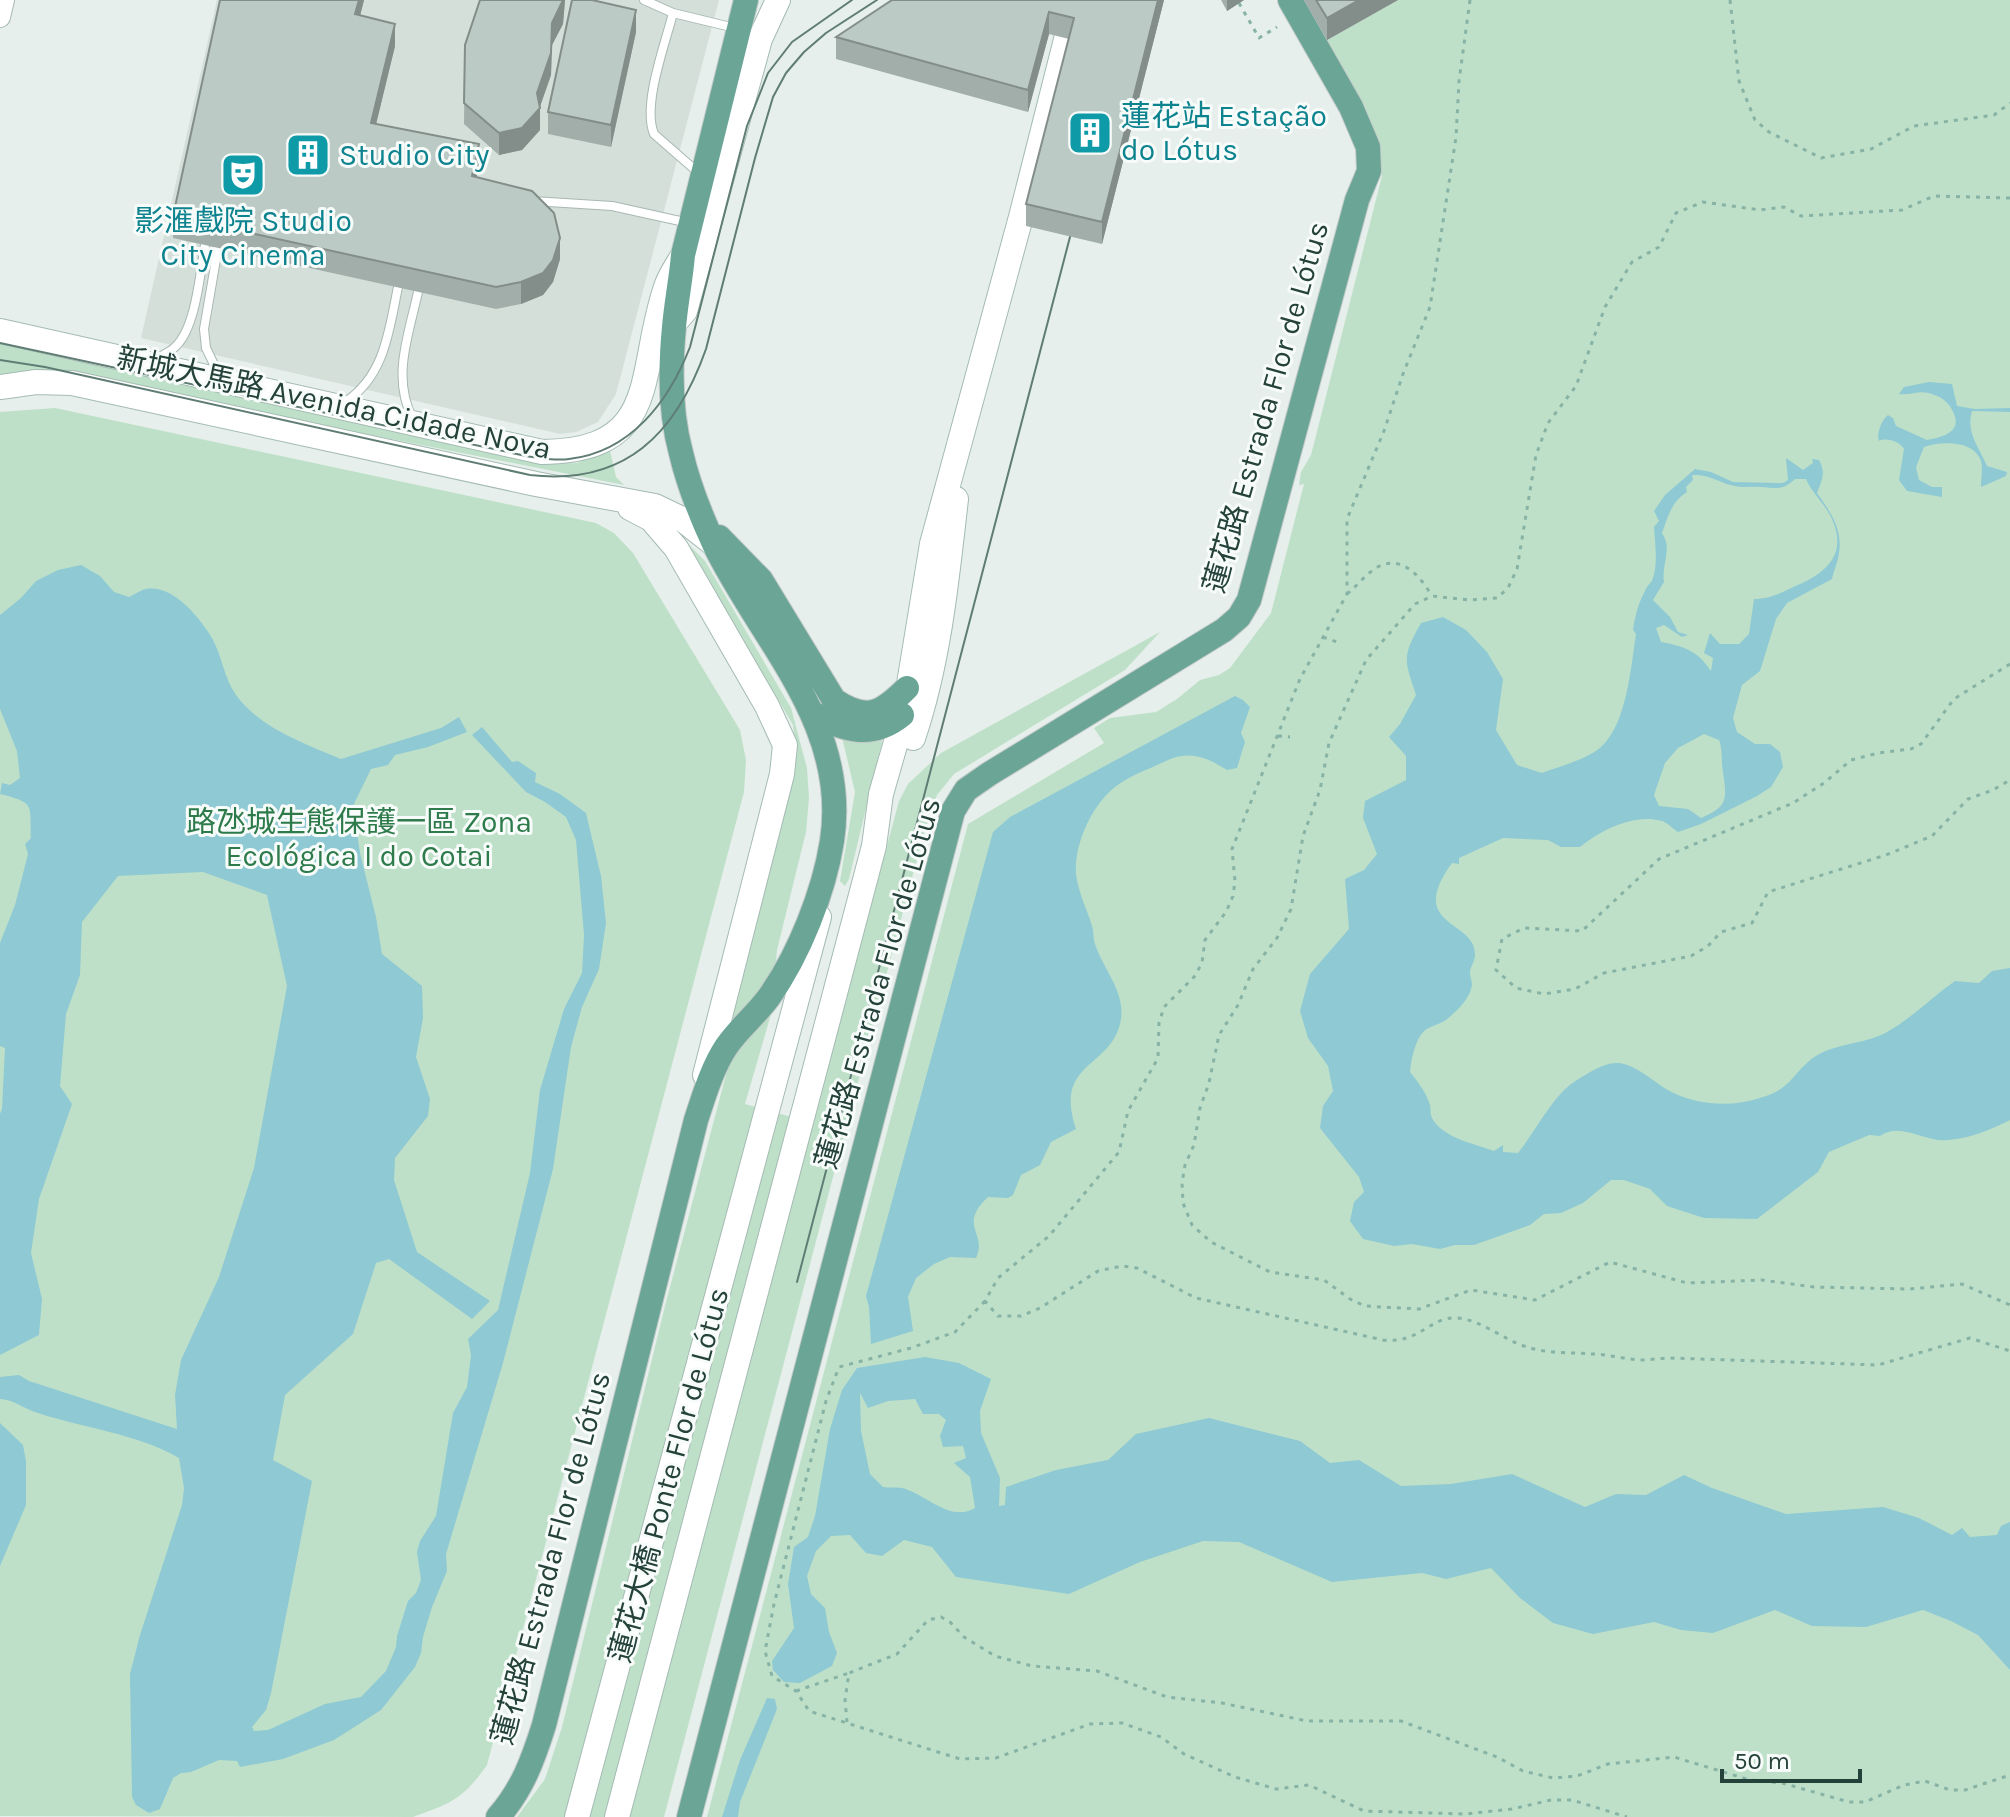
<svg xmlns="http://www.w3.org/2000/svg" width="2010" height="1817" font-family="Karla,'Noto Sans SC',sans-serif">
  <rect width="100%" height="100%" fill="#e6efeb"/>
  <!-- built -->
  <path fill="#d4dfda" d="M217 0H719L616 394 598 422 576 432 560 434 141 338Z"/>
  <!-- green -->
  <path fill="#bfe0c8" d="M1398 0H2010V1817H707L968 824 1104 743 1094 728 1110 718 1156 712 1177 699 1200 680 1219 675 1230 668 1271 613 1304 484 1299 485 1301 472 1311 455 1382 176 1374 134 1327 40Z
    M0 338 550 464 577 463 610 450 616 477 624 485 52 372 28 371 0 376Z
    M55 408 596 523 614 533 633 553 740 730 746 760 744 792 487 1765C463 1799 452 1803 413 1817L0 1816V412Z
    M685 541 705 561 791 708 807 768 809 798 806 832 777 950 771 1014 745 1104 813 1123 899 801 908 784 941 753 1160 632 1125 670 954 774 937 795 923 836 664 1817H517L545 1779 562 1727 665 1306 728 1067 732 1013 796 754 793 725Z
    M842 737 879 739 882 742 849 879 845 886 840 881 855 792Z"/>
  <!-- water -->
  <path fill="#8ec9d4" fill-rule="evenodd" d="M1929 382 1952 384 1957 406 1975 409 2010 408V412L1972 411C1966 433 1978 445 1987 466L2007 472 2006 476 1981 487C1981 478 1983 469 1981 461 1974 440 1941 441 1924 447L1916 467 1919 480 1932 487H1942V497L1907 491 1899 480 1904 449C1900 442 1887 437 1879 441 1876 434 1882 419 1888 415L1893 418 1896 426 1927 440C1941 437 1962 433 1954 414 1951 406 1945 399 1937 396 1919 388 1914 396 1899 394L1904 387Z
    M1786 458 1803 470 1813 463 1812 459 1819 460C1826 473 1822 480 1817 493 1830 511 1843 530 1839 553 1838 562 1834 570 1832 579L1787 603 1776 619 1760 671 1742 685 1733 718 1737 732 1755 744H1770L1780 752 1783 767 1771 787 1757 796 1701 824 1678 832C1673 829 1668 823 1662 821 1634 813 1601 830 1580 847H1561L1548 840 1503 838 1459 858V864L1452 863C1405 928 1476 919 1475 955 1475 961 1470 967 1470 973 1470 977 1472 981 1472 985 1470 999 1456 1012 1446 1020 1440 1024 1430 1026 1424 1031 1415 1040 1411 1060 1410 1072 1418 1082 1426 1092 1430 1105 1431 1109 1430 1114 1432 1118 1442 1138 1476 1144 1494 1151L1503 1145V1152L1518 1153C1533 1135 1554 1094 1574 1082 1585 1075 1604 1062 1618 1063 1634 1064 1652 1080 1666 1089 1693 1105 1730 1108 1760 1098 1790 1089 1789 1079 1808 1062 1830 1042 1862 1046 1887 1032 1912 1018 1932 997 1955 981L1979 983 1992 971 2010 968V1120C1990 1130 1971 1138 1948 1140 1925 1143 1901 1121 1880 1136L1869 1135 1829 1152 1818 1172 1757 1219 1704 1218 1667 1206 1650 1189 1624 1180H1611L1583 1203 1561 1213 1544 1214 1530 1225 1474 1245H1455L1440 1249 1412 1244 1394 1246 1363 1239 1350 1221 1354 1202 1364 1192 1359 1177 1320 1128 1323 1106 1333 1091 1328 1066 1308 1038 1300 1011 1310 974 1349 929 1345 879 1364 870 1377 854 1363 818 1365 801 1406 780V756L1389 737 1400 724 1416 695C1404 659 1402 657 1421 623L1443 617 1466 630 1487 652 1503 679 1496 730 1517 765 1542 773C1560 766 1586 760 1601 747 1627 724 1631 666 1636 634L1633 630C1635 616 1639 601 1646 589 1649 583 1651 584 1653 578 1658 563 1655 543 1654 527L1659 521 1654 511 1665 495 1695 469 1711 472 1733 482 1783 483 1788 480ZM1692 475C1710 474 1719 483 1735 486 1743 488 1752 486 1761 487 1777 488 1782 491 1795 479H1806C1812 493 1823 502 1830 515 1848 550 1831 570 1800 584 1784 591 1772 599 1754 599L1749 634 1739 644H1720L1710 633 1704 653 1713 658 1711 671C1698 651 1684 646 1661 642L1656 628 1664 625 1682 637 1688 635 1678 632 1670 617 1653 600 1664 582C1661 565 1673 549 1662 533 1668 517 1671 502 1687 492L1686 487 1693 480ZM1704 734 1719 740C1723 751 1721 761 1723 772 1727 800 1728 806 1701 818L1688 809 1659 806 1654 795 1665 763 1678 748Z
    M81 565 100 576 114 592 129 597C134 595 140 590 146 589 173 584 200 618 212 638 222 656 224 678 236 695 260 728 305 744 341 759L441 728 459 717 467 732 428 747 395 755 388 765 371 769 353 806 360 853 376 917 382 954 422 986 423 1018 416 1057 430 1099 428 1116 395 1158 394 1180 417 1252 490 1301 472 1319 389 1259 376 1263 353 1334 285 1395 273 1460 312 1481 271 1693 266 1710 252 1727 254 1731 268 1730 325 1704 361 1697 386 1671 396 1647 397 1636 408 1601 416 1593 421 1580 417 1552 420 1541 436 1516 453 1413 467 1387 471 1355 468 1339 498 1310 530 1173 540 1090 564 1009 582 973 584 935 576 840 566 817 545 802 526 792 472 735 482 727 512 762 518 761 536 773 535 782 560 794 586 813 601 876 606 923 599 969 582 1007 571 1047 553 1169 503 1363 446 1554 447 1571 432 1607 423 1637 421 1653 415 1667 381 1710 334 1740 283 1759 240 1767 237 1761 219 1760 191 1772 181 1773 173 1778 160 1809 149 1813 136 1805 132 1797 130 1674 140 1635 182 1505 184 1488 179 1458C136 1433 82 1428 35 1412 23 1408 12 1399 0 1399V1377L19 1375 29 1381 177 1429 175 1395 181 1360 219 1277 254 1168 287 986 267 895 203 872 118 876 82 922 80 975 66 1014 60 1086 72 1104 39 1199 31 1253 42 1299 39 1335 0 1355V1114L2 1109 5 1048 0 1046V943L15 905 28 854 25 844 31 838C30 803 35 803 0 794L2 783 10 785 20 778 17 751 0 709V615L21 598 36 581 58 570Z
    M1235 696 1243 700 1250 707 1241 733 1245 742 1237 768 1227 770C1214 762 1199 753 1182 756 1172 757 1162 763 1153 767 1140 772 1127 778 1115 787 1092 805 1074 844 1076 874 1078 892 1087 909 1092 926 1094 932 1093 939 1095 944 1103 969 1125 991 1121 1019 1113 1069 1053 1060 1076 1129L1051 1142 1040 1165 1021 1175 1013 1195 1008 1198 988 1197C957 1226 988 1233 976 1258L950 1257 934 1264 916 1278 908 1297 913 1331 871 1344 869 1307 866 1296 993 832 1010 817Z
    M925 1357 959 1363 991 1379 980 1411 981 1433 1000 1478 999 1506 1005 1505 1006 1487 1056 1470 1108 1460 1136 1434 1209 1418 1300 1441 1330 1463 1359 1460 1401 1486 1451 1484 1512 1474 1585 1507 1616 1494 1646 1495 1684 1475 1712 1488 1786 1514 1883 1507 1919 1518 1952 1535 1962 1528 1970 1537 1997 1535 2001 1526 2010 1522V1670L1978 1635 1951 1621 1923 1610 1866 1627 1812 1626 1775 1610 1713 1633 1681 1630 1654 1622 1593 1634 1553 1623 1520 1598 1491 1568 1446 1579 1422 1573 1332 1582 1239 1542 1203 1541 1140 1562 1069 1594 956 1577 932 1547 904 1540 882 1556 866 1553 850 1535 831 1536 816 1551 807 1576 811 1594 825 1608 829 1632 837 1653 832 1666 800 1683 784 1682 773 1670 772 1661 794 1628 788 1584 794 1547 808 1537 815 1516 830 1429 842 1390 857 1368ZM860 1393 868 1408 888 1401 915 1399 923 1414H939L946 1420 940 1436 943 1447 963 1446 966 1458 954 1463 970 1477 975 1508C950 1523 926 1494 902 1488 896 1487 889 1488 883 1487L870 1474 861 1431Z
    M0 1423 23 1445 26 1461V1505L0 1566Z
    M767 1698 775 1699 777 1709 740 1802 738 1817H722L740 1760Z"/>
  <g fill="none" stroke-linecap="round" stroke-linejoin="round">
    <!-- service casing -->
    <g stroke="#a8b8b2" stroke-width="10">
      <path id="service" d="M644 0 673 13 735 28
        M673 13C665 45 642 105 654 134L701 175
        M533 201 612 206 689 223
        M218 248 204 329 206 348 219 375
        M153 360C160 356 169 353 175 347 196 328 200 273 205 245
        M345 402C385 376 389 330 398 287
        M413 419C391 378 409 334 418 292"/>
    </g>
    <!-- tertiary casing -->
    <g stroke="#a8b8b2" stroke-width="22">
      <path id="tertiary" d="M0 17 4 0"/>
    </g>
    <!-- secondary casing -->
    <g stroke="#a4bbb3" stroke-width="26">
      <path id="secondary" d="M678 319 685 311 760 39 778 0
        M0 331 542 452C661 451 637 375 665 290 668 278 676 267 682 257
        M0 387 36 382 72 383 536 484 655 506 682 519 715 545
        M630 508 651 519 676 548 767 706 785 745 782 774 705 1075
        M913 738C939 662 947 578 956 499
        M577 1817 819 917
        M617 1817 874 846 881 794 904 714 932 544 1021 217 1076 0"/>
    </g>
    <!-- primary casing -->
    <g stroke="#c2cac8" stroke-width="26">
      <path id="primary" d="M719 537 761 580 834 700C867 722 881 714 907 688
        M813 713C843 731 873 739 902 715
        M498 1817C522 1790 533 1760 544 1725L696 1120C704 1096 712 1068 726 1047 738 1029 756 1015 769 997 799 955 824 892 832 841 850 724 761 641 714 544 701 516 688 483 681 453 670 413 670 368 674 327 676 303 681 279 683 255L746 0
        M689 1817 953 811 966 790 989 774 1224 630 1239 617 1249 600 1357 200 1369 171 1368 147 1351 107 1290 0"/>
    </g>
    <!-- path -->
    <path stroke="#86b3a5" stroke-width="3" stroke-dasharray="4 6" stroke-linecap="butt" d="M1470 0 1459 81 1456 137 1430 307 1403 374 1384 431 1347 519V594L1300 679 1232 849 1235 881 1233 896 1226 912 1205 940 1202 963 1194 977 1164 1007 1159 1023 1158 1058 1128 1111 1119 1152 1049 1236 998 1278 985 1301 998 1316H1021L1040 1308 1098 1271 1122 1266 1137 1268 1196 1298 1383 1340C1420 1344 1430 1316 1457 1318 1481 1320 1501 1338 1524 1346 1546 1354 1569 1352 1591 1354 1607 1354 1623 1359 1640 1360 1650 1360 1660 1358 1670 1358L1878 1365 1970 1338 2010 1351
      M1730 0 1739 81 1755 120 1769 132 1821 158 1871 149 1914 126 1994 115 2010 103
      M1239 3 1259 38 1277 27
      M2010 198 1934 196 1902 210 1801 216 1784 207 1760 210 1703 202 1676 213 1659 247 1632 262 1605 307 1576 386 1548 423 1536 455 1517 569 1508 588 1497 598 1469 600 1432 596 1415 604 1366 660 1329 743 1320 790 1303 836 1291 909 1277 938 1253 969 1238 1005 1219 1035 1209 1083 1200 1108 1194 1145 1185 1165 1182 1183 1183 1203 1192 1225 1211 1242 1270 1272 1324 1280 1350 1299 1365 1306 1419 1309 1471 1290 1535 1300 1610 1262 1687 1283 1762 1280 1814 1287 1910 1289 1962 1284 2010 1305
      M1347 594C1357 586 1365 575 1376 568 1401 553 1420 576 1432 596
      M1323 637 1337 642
      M2010 664 1954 699 1921 744 1911 749 1878 753 1851 760 1824 783 1793 803 1659 859 1582 931 1524 928 1502 939 1496 970 1516 988 1544 994 1575 989 1604 973 1691 956 1708 946 1721 932 1752 923 1768 892 1886 855 1932 836 1968 799 1993 790 2010 780
      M1278 736 1290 737
      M985 1301 955 1332 911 1348 839 1367 826 1401 774 1604 765 1651 772 1676 796 1691 809 1711 960 1759 996 1758 1090 1724 1122 1723 1161 1737 1184 1754 1235 1777 1276 1789 1309 1785 1364 1811 1465 1814 1512 1809 1551 1800H1572L1627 1817
      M796 1691 849 1673
      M847 1722 845 1700 849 1673 897 1654 928 1620 941 1617 950 1622 964 1637 995 1656 1032 1666 1097 1671 1167 1697 1222 1703 1307 1721H1401L1497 1757 1523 1771 1553 1778 1577 1776 1608 1764 1674 1757 1750 1780 1782 1783 1849 1802H1865L1904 1785 1925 1781 1950 1790H1965L2010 1775"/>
    <!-- service -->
    <use href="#service" stroke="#fff" stroke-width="8"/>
    <!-- tertiary -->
    <use href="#tertiary" stroke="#fff" stroke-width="20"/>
    <!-- secondary -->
    <use href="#secondary" stroke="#fff" stroke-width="24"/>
    <!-- primary -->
    <use href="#primary" stroke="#6aa596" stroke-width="24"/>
    <!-- tram -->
    <path stroke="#5f7d75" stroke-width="2" d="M0 343 526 456C540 458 555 461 569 459 631 452 669 401 690 347L747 126 768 73 792 42 852 0
      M0 360 45 367 530 475C625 486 676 434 706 349L755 158 773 97 786 73 804 52 826 33 877 0
      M797 1282 1076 214"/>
  </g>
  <!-- wall -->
  <path fill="#a1aea9" d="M220 0H364L360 15 395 46 376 124 479 166 476 177 560 259 553 282 543 295 521 304 496 309 173 238V216Z
    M480 0H565L563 24 552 45 551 75 540 107V130L522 150 499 155 464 124 465 45Z
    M892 0H1164L1102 244 1026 226V204L1069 39 1049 34 1028 112 836 59V37Z
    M1221 0H1244L1227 11Z
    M1304 0H1398L1327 40Z
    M636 32 611 147 548 134V112Z"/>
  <!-- shaded-wall -->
  <path fill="#838d89" d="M359 0H364L355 36V14Z
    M563 0H565L563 24 552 45 551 75 539 109 540 108V130L522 150 499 155V133L537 93 552 23Z
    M1158 0H1164L1102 244V222Z
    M1227 0H1244L1227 11Z
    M1359 0H1398L1327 40V18Z
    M636 10V32L611 147V125Z
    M1049 12V34L1028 112V90Z
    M395 24V46L371 145V123Z
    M479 144V166L472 198V176Z
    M560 238V259L553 282 543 295 521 304V282Z"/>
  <!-- building -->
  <path fill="#bbcac4" stroke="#838d89" stroke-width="2" d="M220 0H359L355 14 395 24 371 123 479 144 472 176 532 191 554 213 560 238 553 260 543 273 521 282 496 287 173 216Z
    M480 0H563L552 23 551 53 537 93 540 108 522 128 499 133 464 103 465 45Z
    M572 0H592L636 10 611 125 548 112Z
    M892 0H1158L1102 222 1026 204 1074 18 1049 12 1028 90 836 37Z
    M1316 0H1359L1327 18Z"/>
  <!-- icons -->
  <defs>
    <g id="building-square" transform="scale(2.3)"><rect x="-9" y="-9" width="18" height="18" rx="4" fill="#0f9aa8" stroke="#f7fbf9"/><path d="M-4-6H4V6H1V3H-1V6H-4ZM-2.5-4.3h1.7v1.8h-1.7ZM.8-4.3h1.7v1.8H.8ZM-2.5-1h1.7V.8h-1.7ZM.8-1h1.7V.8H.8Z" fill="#fff"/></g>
    <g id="theatre-square" transform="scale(2.3)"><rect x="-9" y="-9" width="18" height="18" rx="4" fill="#0f9aa8" stroke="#f7fbf9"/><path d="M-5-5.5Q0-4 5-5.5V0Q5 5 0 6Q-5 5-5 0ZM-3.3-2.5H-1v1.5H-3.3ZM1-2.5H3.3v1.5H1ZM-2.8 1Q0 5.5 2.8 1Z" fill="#fff"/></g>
  </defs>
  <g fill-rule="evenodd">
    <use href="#building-square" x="1090" y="133"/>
    <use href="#building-square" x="308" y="155"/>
    <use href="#theatre-square" x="243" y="175"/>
  </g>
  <g text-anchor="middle" stroke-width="6" stroke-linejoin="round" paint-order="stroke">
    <!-- culture labels -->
    <g font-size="30" fill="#0d838f" stroke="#f7fbf9" text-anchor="start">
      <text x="1121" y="126">蓮花站 Estação<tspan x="1121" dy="34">do Lótus</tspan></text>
      <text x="339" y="165">Studio City</text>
      <text x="243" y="231" text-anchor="middle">影滙戲院 Studio<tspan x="243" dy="34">City Cinema</tspan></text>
    </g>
    <!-- street labels -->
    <g font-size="30" fill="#24423a" stroke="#f7fbf9">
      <text transform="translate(334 403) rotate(12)" y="10">新城大馬路 Avenida Cidade Nova</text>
      <text transform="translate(1266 407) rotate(-74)" y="10">蓮花路 Estrada Flor de Lótus</text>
      <text transform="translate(878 983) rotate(-74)" y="10">蓮花路 Estrada Flor de Lótus</text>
      <text transform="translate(669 1475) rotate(-75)" y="10">蓮花大橋 Ponte Flor de Lótus</text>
      <text transform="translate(551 1558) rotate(-75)" y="10">蓮花路 Estrada Flor de Lótus</text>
    </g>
    <!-- park labels -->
    <g font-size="30" fill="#2d7a4b" stroke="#f7fbf9">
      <text x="359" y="832">路氹城生態保護一區 Zona<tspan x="359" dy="34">Ecológica I do Cotai</tspan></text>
    </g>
  </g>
  <!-- scale -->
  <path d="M1722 1769v12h138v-12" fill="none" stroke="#24423a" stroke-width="4"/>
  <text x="1734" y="1769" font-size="24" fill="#24423a" stroke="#f7fbf9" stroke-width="6" paint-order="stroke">50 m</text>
</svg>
